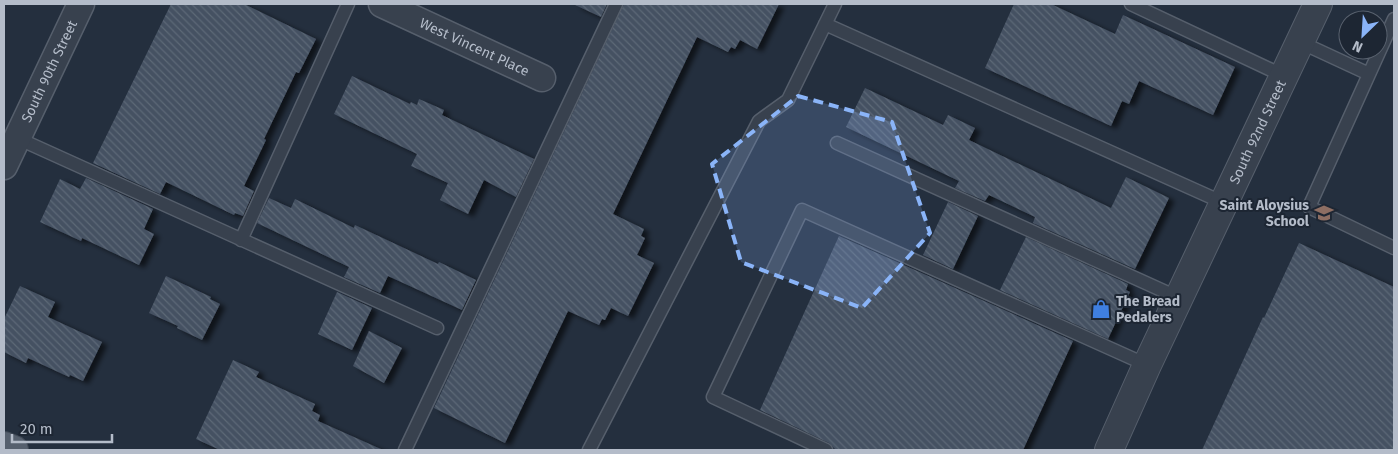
<svg xmlns="http://www.w3.org/2000/svg" width="1398" height="454" font-family="'Fira Sans',sans-serif">
  <defs>
    <pattern id="building-back-hatch" width="6" height="6" patternUnits="userSpaceOnUse" patternTransform="scale(1.25)"><rect width="6" height="6" fill="#455162"/><path d="M-1 5l2 2M0 0l6 6M5-1l2 2" fill="none" stroke="#5d6877"/></pattern>
    <filter id="shadow"><feDropShadow dx="5.5" dy="3" stdDeviation="2.5" flood-color="#0009"/></filter>
  </defs>
  <rect width="100%" height="100%" fill="#242f3e"/>
  <!-- building -->
  <path fill="url(#building-back-hatch)" filter="url(#shadow)" d="M171 4H244L316 39 299 73 296 72 264 139 266 140 244 186 254 191 243 216 235 213 234 215 166 182 160 194 93 163Z
    M573 4H607L601 17Z
    M624 4H779L757 49 740 40 735 49 731 47 728 52 697 37 613 214 644 229 641 236 645 238 637 255 654 263 628 316 611 308 605 320 602 319 599 325 568 311 505 443 434 408Z
    M1014 4H1051L1115 34 1123 15 1235 67 1213 115 1139 81 1129 104 1122 101 1111 126 985 68Z
    M352 76 410 104 411 102 417 105 419 99 444 110 442 115 534 159 516 197 484 180 468 214 440 200 448 183 411 166 417 154 334 114Z
    M865 88 943 125 948 115 975 128 969 140 1111 208 1126 177 1169 198 1135 269 1033 223 1035 217 989 195 985 201 955 188 959 181 846 127Z
    M86 178 153 209 144 229 154 234 139 265 82 238 81 241 40 222 60 179 80 189Z
    M269 198 291 208 295 199 354 228 355 225 438 264 439 262 476 280 462 310 388 276 380 293 344 277 349 267 257 223Z
    M948 202 978 216 953 269 923 255Z
    M839 236 1073 341 1023 450H836L829 443 760 410Z
    M1026 237 1128 284 1126 290 1130 292 1108 339 1000 290Z
    M1299 243 1394 287V450H1202L1263 317 1264 318Z
    M166 276 211 297 210 299 220 304 202 340 177 328 178 326 149 313Z
    M20 286 55 302 48 317 102 342 83 381 70 375 69 377 28 358 26 363 4 352V319Z
    M337 292 372 308 352 350 318 334Z
    M369 331 402 348 384 383 353 366Z
    M233 360 259 372 256 377 315 404 312 411 320 415 318 421 383 450H220L196 439Z"/>
  <g fill="none" stroke-linecap="round" stroke-linejoin="round">
    <!-- service casing -->
    <g stroke="#565f6c" stroke-width="15">
      <path id="service" d="M1131 4 1284 76
        M1394 19 1309 207 1394 248
        M825 24 1224 203
        M1300 42 1369 74
        M17 138 437 328
        M837 143 1179 298
        M241 240 348 4
        M405 450 616 4
        M589 450 759 121 788 100 835 4
        M826 450 713 397 802 210 1147 365"/>
    </g>
    <!-- minor casing -->
    <g stroke="#565f6c" stroke-width="29">
      <g id="minor">
        <path id="s1" d="M382 4 542 78"/>
        <path id="s2" d="M4 166 81 4"/>
      </g>
    </g>
    <!-- tertiary casing -->
    <g stroke="#565f6c" stroke-width="30">
      <g id="tertiary">
        <path id="s3" d="M1109 450 1147 365 1318 4"/>
      </g>
    </g>
    <!-- primary casing -->
    <g stroke="#414a57" stroke-width="30">
      <path id="primary" d="M4 446 14 450"/>
    </g>
    <!-- service -->
    <use href="#service" stroke="#38414e" stroke-width="12"/>
    <!-- minor -->
    <use href="#minor" stroke="#38414e" stroke-width="26"/>
    <!-- tertiary -->
    <use href="#tertiary" stroke="#38414e" stroke-width="28"/>
    <!-- primary -->
    <use href="#primary" stroke="#56606e" stroke-width="28"/>
  </g>
  <!-- marked area -->
  <path fill="#8ab4f8" fill-opacity="0.2" stroke="#8ab4f8" stroke-width="4" stroke-dasharray="10 6" stroke-linejoin="round" d="M798 96 892 122 930 233 862 308 741 262 712 164Z"/>
  <!-- icons -->
  <defs>
    <g id="school-bare" transform="scale(1.5)"><path d="M0-5L7-2L0 1L-7-2ZM-4 1L0 2.5L4 1V4Q0 6-4 4Z" fill="#8d6e63" stroke="#1d2633" stroke-width="2.5" paint-order="stroke"/></g>
    <g id="shop-bare" transform="scale(1.5)"><path d="M-5-2.5h2.3a2.7 3.5 0 0 1 5.4 0H5L5.5 6h-11ZM-1.5-2.5h3a1.5 2.3 0 0 0-3 0Z" fill="#3f7fe0" stroke="#1d2633" stroke-width="2.5" paint-order="stroke"/></g>
  </defs>
  <g fill-rule="evenodd">
    <use href="#school-bare" x="1324" y="213"/>
    <use href="#shop-bare" x="1101" y="309"/>
  </g>
  <g text-anchor="middle" stroke-width="4" stroke-linejoin="round" paint-order="stroke">
    <!-- street labels -->
    <g font-size="14" fill="#b4bcc9" stroke="#1d2633">
      <text dy="5" stroke="none"><textPath href="#s1" startOffset="102">West Vincent Place</textPath></text>
      <text dy="5" stroke="none"><textPath href="#s2" startOffset="105">South 90th Street</textPath></text>
      <text dy="5" stroke="none"><textPath href="#s3" startOffset="351">South 92nd Street</textPath></text>
    </g>
    <!-- poi labels -->
    <g font-size="14" font-weight="bold" fill="#b4bcc9" stroke="#1d2633" text-anchor="end">
      <text x="1309" y="210">Saint Aloysius<tspan x="1309" dy="16">School</tspan></text>
      <text x="1116" y="306" text-anchor="start">The Bread<tspan x="1116" dy="16">Pedalers</tspan></text>
    </g>
  </g>
  <!-- border -->
  <rect width="1398" height="454" fill="none" stroke="#b4bcc9" stroke-width="10"/>
  <!-- north arrow -->
  <g transform="translate(1363 35) rotate(205)"><circle r="24" fill="#1d2633" stroke="#59626f"/>
  <path d="M0-4L9 19L0 12L-9 19Z" fill="#8ab4f8"/>
  <text y="-8" font-size="14" font-weight="bold" text-anchor="middle" fill="#b4bcc9">N</text>
  </g>
  <!-- scale -->
  <path d="M12 434v8h100v-8" fill="none" stroke="#b4bcc9" stroke-width="2.5"/>
  <text x="20" y="434" font-size="15" fill="#b4bcc9" stroke="#1d2633" stroke-width="4" paint-order="stroke">20 m</text>
</svg>
